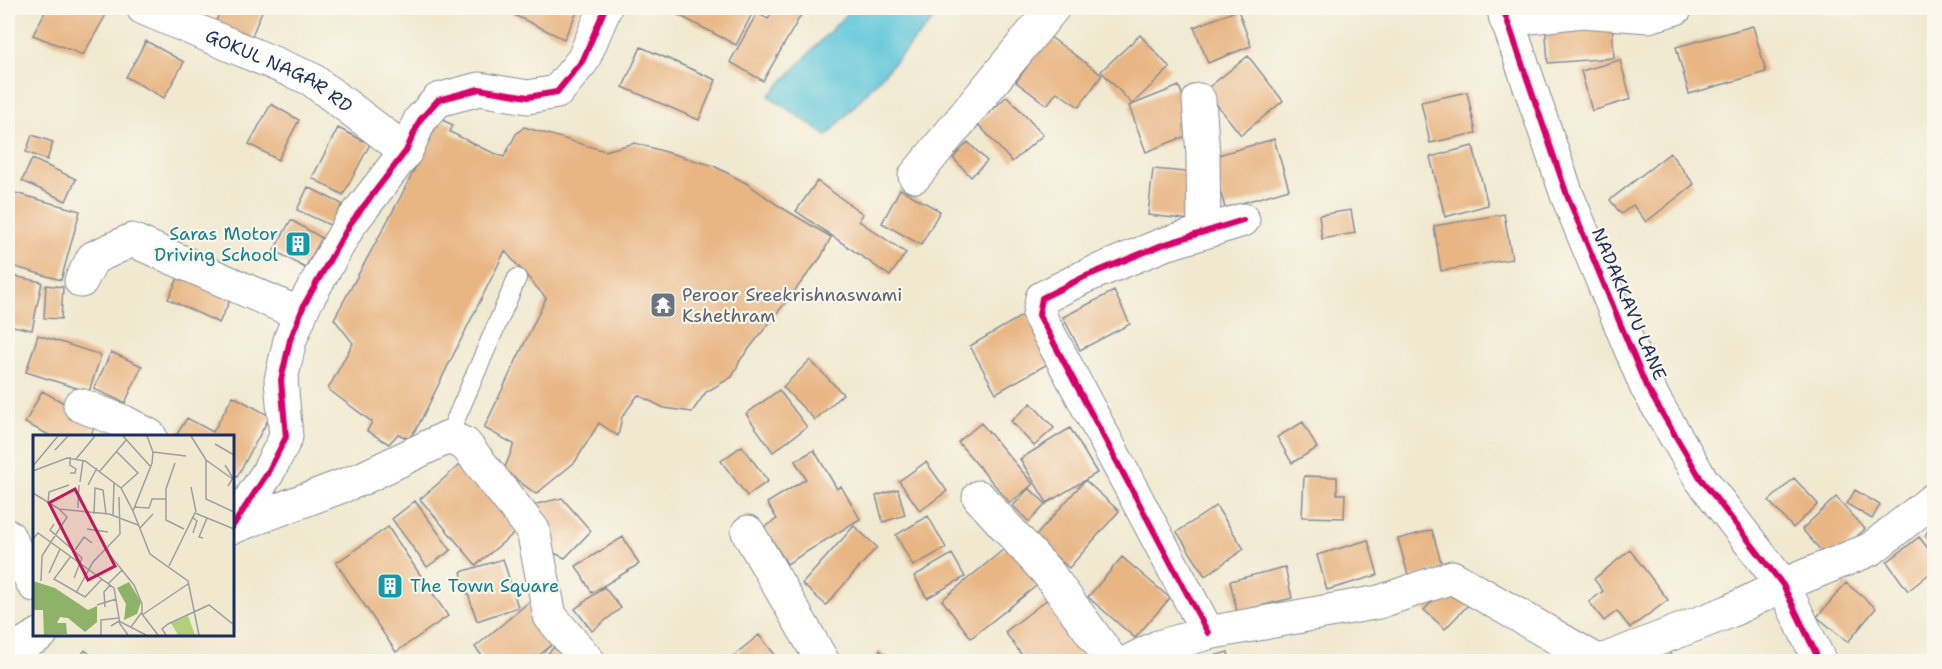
<svg xmlns="http://www.w3.org/2000/svg" width="1942" height="669" font-family="'Shantell Sans',sans-serif">
  <rect width="100%" height="100%" fill="#fbf7ec"/>
  <filter id="ink" filterUnits="userSpaceOnUse"><feTurbulence type="fractalNoise" baseFrequency=".0167" numOctaves="2"/><feDisplacementMap in="SourceGraphic" scale="12" xChannelSelector="R" yChannelSelector="G"/><feConvolveMatrix kernelMatrix="1 2 1 2 8 2 1 2 1" color-interpolation-filters="sRGB"/></filter>
  <filter id="wash" filterUnits="userSpaceOnUse"><feTurbulence type="fractalNoise" baseFrequency=".008" numOctaves="4" result="noise"/><feDisplacementMap in="SourceGraphic" scale="24" xChannelSelector="R" yChannelSelector="G"/><feGaussianBlur stdDeviation="1.35" result="paint"/><feColorMatrix in="noise" values="0 0 0 0 0 0 0 0 0 0 0 0 0 0 0 0 0 1.4 0 .05"/><feComposite in="paint" operator="in"/></filter>
  <g filter="url(#wash)">
    <rect width="100%" height="100%" fill="#f0e9d0"/>
    <!-- water -->
    <path fill="#5dc6d9" stroke="#3c7a9c" stroke-width="1.5" d="M852 8H944L827 136 769 96Z"/>
    <g id="blocks">
      <!-- building -->
      <path fill="#e8b583" d="M47 8H101L107 13 83 55 33 35Z
        M221 8H252L262 11 250 41 214 26Z
        M516 8H579L564 39 512 14Z
        M665 8H755L736 45Z
        M774 8H805L763 81 730 62 757 13 768 19Z
        M1238 10 1251 46 1208 63 1194 27Z
        M1612 19 1614 58 1548 63 1545 23Z
        M1753 26 1766 72 1689 94 1676 47Z
        M1140 35 1170 68 1132 104 1101 71Z
        M1049 36 1102 75 1079 107 1057 92 1047 105 1016 82Z
        M146 41 184 62 164 98 126 77Z
        M641 47 716 80 699 120 623 87Z
        M1248 56 1283 101 1241 135 1205 90Z
        M1620 60 1631 99 1592 111 1581 71Z
        M1179 86 1196 132 1146 152 1129 106Z
        M1467 92 1476 133 1430 143 1421 102Z
        M1007 96 1043 135 1012 162 978 124Z
        M271 104 299 120 278 160 249 144Z
        M440 119 453 125 450 132 482 148 504 157 516 134 524 127 605 151 635 143 714 166 746 183 779 206 831 237 821 257 741 359 732 377 706 392 692 412 664 408 638 395 622 417 618 436 599 423 575 462 536 494 504 470 514 444 484 428 546 298 505 251 419 424 409 439 398 434 389 444 367 431 372 422 328 389 353 343 334 319 400 198Z
        M338 128 370 144 343 195 312 178Z
        M32 135 53 142 47 160 26 152Z
        M1274 139 1289 189 1225 208 1211 157Z
        M968 142 987 161 971 177 953 158Z
        M1473 146 1488 205 1445 217 1430 157Z
        M1670 153 1694 184 1646 222 1633 205 1621 214 1610 200Z
        M32 159 76 179 66 201 22 181Z
        M1153 169 1197 173 1192 220 1148 215Z
        M817 181 863 214 859 221 906 253 890 276 796 211Z
        M308 187 342 204 332 226 297 210Z
        M900 189 940 211 921 245 882 223Z
        M8 191 80 211 61 280 8 265Z
        M1351 210 1355 233 1322 239 1319 215Z
        M1504 214 1512 259 1441 271 1434 226Z
        M291 220 322 238 305 268 274 250Z
        M183 268 234 292 219 323 168 299Z
        M8 275 42 282 32 330 8 325Z
        M46 285 63 287 61 319 44 318Z
        M1114 291 1130 324 1080 350 1063 317Z
        M1027 313 1053 361 996 393 970 346Z
        M38 335 101 355 89 392 26 372Z
        M111 352 142 366 125 403 94 389Z
        M810 360 843 394 815 420 783 387Z
        M779 390 807 427 773 452 746 414Z
        M42 391 98 421 90 436H51L25 423Z
        M233 396 270 416 237 477 232 474V436H176L187 418 213 432Z
        M1031 403 1054 428 1034 446 1011 421Z
        M1303 422 1317 448 1292 463 1277 437Z
        M981 423 1033 484 1010 503 958 442Z
        M1070 428 1097 473 1047 503 1020 459Z
        M742 446 768 481 747 496 721 461Z
        M814 450 837 489 841 486 860 519 787 564 764 527 777 519 767 503 806 479 795 461Z
        M926 462 947 491 920 511 899 481Z
        M462 463 518 530 476 565 420 499Z
        M1304 476 1337 477V494H1345L1344 518 1302 517Z
        M1794 478 1818 504 1793 528 1769 501Z
        M1085 480 1119 511 1069 568 1034 538Z
        M1029 488 1046 504 1029 522 1013 506Z
        M898 489 905 515 883 522 876 496Z
        M1855 490 1880 505 1872 519 1847 504Z
        M1836 497 1865 529 1830 561 1802 529Z
        M562 498 591 531 565 558 543 548 528 506Z
        M415 501 451 550 427 567 392 519Z
        M1216 506 1244 549 1205 576 1177 532Z
        M928 516 946 548 913 566 896 535Z
        M1934 519V541L1925 536Z
        M854 526 877 547 826 605 802 584Z
        M388 527 448 616 396 652 336 563Z
        M1432 530 1443 569 1409 578 1398 539Z
        M623 537 639 564 592 593 576 566Z
        M1919 537 1934 556V570L1908 591 1887 562Z
        M1368 540 1378 575 1327 590 1317 555Z
        M1009 545 1040 583 971 638 942 600Z
        M1630 550 1668 600 1630 628 1617 611 1604 621 1589 602 1603 591 1594 579Z
        M952 554 965 577 927 598 914 576Z
        M1122 557 1170 598 1135 638 1088 597Z
        M503 559 518 607 477 621 461 572Z
        M1285 567 1292 598 1237 612 1230 581Z
        M1450 583 1470 603 1445 629 1424 610Z
        M1846 583 1876 608 1848 642 1817 617Z
        M604 587 621 608 592 631 575 609Z
        M1053 595 1095 662H1027L1005 632Z
        M530 601 560 638 531 662H487L475 647Z
        M759 635 781 662H729L728 660Z
        M1664 641 1674 662H1637Z
        M554 647 569 662H540Z
        M85 650 99 662H76Z
        M880 650 894 662H871Z
        M1228 652 1230 662H1196V661Z"/>
    </g>
  </g>
  <g filter="url(#ink)">
    <use href="#blocks" fill-opacity="0" stroke="#868c97" stroke-width="1.5"/>
    <g fill="none" stroke-linecap="round" stroke-linejoin="round">
      <!-- service casing -->
      <g stroke="#868c97" stroke-width="20">
        <path id="service" d="M448 437 517 278"/>
      </g>
      <!-- minor casing -->
      <g stroke="#868c97" stroke-width="35">
        <g id="minor">
          <path id="s1" d="M143 8 311 79 406 151"/>
          <path d="M1503 8 1567 195 1646 386 1701 479 1783 585 1820 662"/>
          <path d="M1506 20 1582 11 1649 16 1676 8"/>
          <path d="M1199 100 1203 155 1204 232"/>
          <path d="M915 176 1053 8"/>
          <path d="M81 281 93 258 132 240 300 314"/>
          <path d="M80 405 124 422 150 436"/>
          <path d="M979 497 1048 573 1113 662"/>
          <path d="M235 526 361 479 448 437 465 444 533 530 550 616 589 662"/>
          <path d="M232 527 267 474 286 437 281 380 290 340 304 305 350 224 406 151 420 120 438 100 479 89 528 97 557 92 583 60 605 8"/>
          <path d="M748 532 823 662"/>
          <path d="M8 536 34 585"/>
          <path d="M1208 633 1039 315 1042 298 1084 277 1162 245 1243 220"/>
          <path d="M8 653 41 634"/>
          <path d="M1128 662 1158 647 1208 633 1379 602 1452 577 1599 662"/>
          <path d="M1599 662 1728 612 1783 585 1871 549 1934 499"/>
        </g>
      </g>
      <!-- service -->
      <use href="#service" stroke="#fff" stroke-width="18"/>
      <!-- minor -->
      <use href="#minor" stroke="#fff" stroke-width="33"/>
      <!-- cycleway casing -->
      <g stroke="#fbf7ec" stroke-width="10">
        <path id="cycleway" d="M1503 8 1567 195 1646 386 1701 479 1783 585 1820 662
          M232 527 267 474 286 437 281 380 290 340 304 305 350 224 406 151 420 120 438 100 479 89 528 97 557 92 583 60 605 8
          M1208 633 1039 315 1042 298 1084 277 1162 245 1243 220"/>
      </g>
      <!-- cycleway -->
      <use href="#cycleway" stroke="#d6006c" stroke-width="6"/>
    </g>
  </g>
  <!-- icons -->
  <defs>
    <g id="building-square" transform="scale(1.35)"><rect x="-9" y="-9" width="18" height="18" rx="4" fill="#0f9aa8" stroke="#fbf7ec"/><path d="M-4-6H4V6H1V3H-1V6H-4ZM-2.5-4.3h1.7v1.8h-1.7ZM.8-4.3h1.7v1.8H.8ZM-2.5-1h1.7V.8h-1.7ZM.8-1h1.7V.8H.8Z" fill="#fff"/></g>
    <g id="temple-square" transform="scale(1.35)"><rect x="-9" y="-9" width="18" height="18" rx="4" fill="#6b7280" stroke="#fbf7ec"/><path d="M0-6L5-2H3V0L6.5 2.5H4V6H1.5V3h-3V6H-4V2.5H-6.5L-3 0V-2H-5Z" fill="#fff"/></g>
  </defs>
  <g fill-rule="evenodd">
    <use href="#building-square" x="298" y="244"/>
    <use href="#temple-square" x="663" y="305"/>
    <use href="#building-square" x="390" y="586"/>
  </g>
  <g text-anchor="middle" stroke-width="4.5" stroke-linejoin="round" paint-order="stroke">
    <!-- street labels -->
    <g font-size="18" fill="#1b2f5e" stroke="#fbf7ec">
      <text dy="6" stroke="none"><textPath href="#s1" startOffset="150">GOKUL NAGAR RD</textPath></text>
      <text transform="translate(1629 304) rotate(67)" y="6">NADAKKAVU LANE</text>
    </g>
    <!-- culture labels -->
    <g font-size="18" fill="#0d838f" stroke="#fbf7ec" text-anchor="end">
      <text x="278" y="240">Saras Motor<tspan x="278" dy="21">Driving School</tspan></text>
      <text x="410" y="592" text-anchor="start">The Town Square</text>
    </g>
    <!-- worship labels -->
    <g font-size="18" fill="#5b616d" stroke="#fbf7ec" text-anchor="start">
      <text x="682" y="301">Peroor Sreekrishnaswami<tspan x="682" dy="21">Kshethram</tspan></text>
    </g>
  </g>
  <!-- overview -->
  <g transform="translate(33 435)">
    <rect width="201" height="201" fill="#f0e9d0"/>
    <path d="M155 181 162 200H145L138 188Z" fill="#b2d077"/>
    <path d="M0 146 22 153 55 175 64 171V187L52 197 35 183 27 182 24 188H33L34 199 11 200 10 175H0ZM96 147 108 167 104 179 91 185 93 169 84 153Z" fill="#8db268"/>
    <path fill="none" stroke="#9b9fa2" stroke-width="1.5" d="M90 1 117 31M114 1 120 17 119 28 100 76 117 119 155 146 166 200M158 1 173 25 201 45M182 9 201 20M22 15 35 1M84 17 105 38 88 53M120 17 153 21M43 24 62 1M173 25V64L201 77M142 28 133 54V85L151 94M192 30 200 43 195 51M0 31 25 1M0 36 34 23 52 26 88 53 100 76M67 36 94 4M37 38H42L43 34 37 30V22M47 47 50 26M55 50 64 33M158 52 163 77M0 58 26 74 76 79 105 90M15 67 16 57 36 50M101 72 116 73 119 64H133M45 73 46 50M61 79 62 53 70 55 73 79M80 80 81 48M159 82 164 86 160 98M21 89 17 95 49 123 41 143M107 93 120 79M54 94 75 97M170 103 166 102 174 83M0 104 5 98 81 153 87 189 95 200M72 114 101 150 109 169V179L125 200M42 115 51 102 59 108M38 121 21 144 52 162 69 144M136 131 162 78 201 94M16 138 27 114M8 146 9 121 34 82 26 74M75 149 89 135M43 158 60 127 87 99 86 62M64 170 83 164M72 172 71 157 77 150M109 180 155 149M78 191 86 186 113 200M98 192 109 177M68 200V185L86 183M133 200 129 194 135 189 176 170 201 190"/>
    <path fill="#c2185b" fill-opacity="0.15" stroke="#c2185b" stroke-width="3" d="M42 54 82 131 55 145 16 68Z"/>
    <rect width="201" height="201" fill="none" stroke="#1b2f5e" stroke-width="3"/>
  </g>
  <!-- margin -->
  <rect width="1942" height="669" fill="none" stroke="#fbf7ec" stroke-width="30"/>
</svg>
